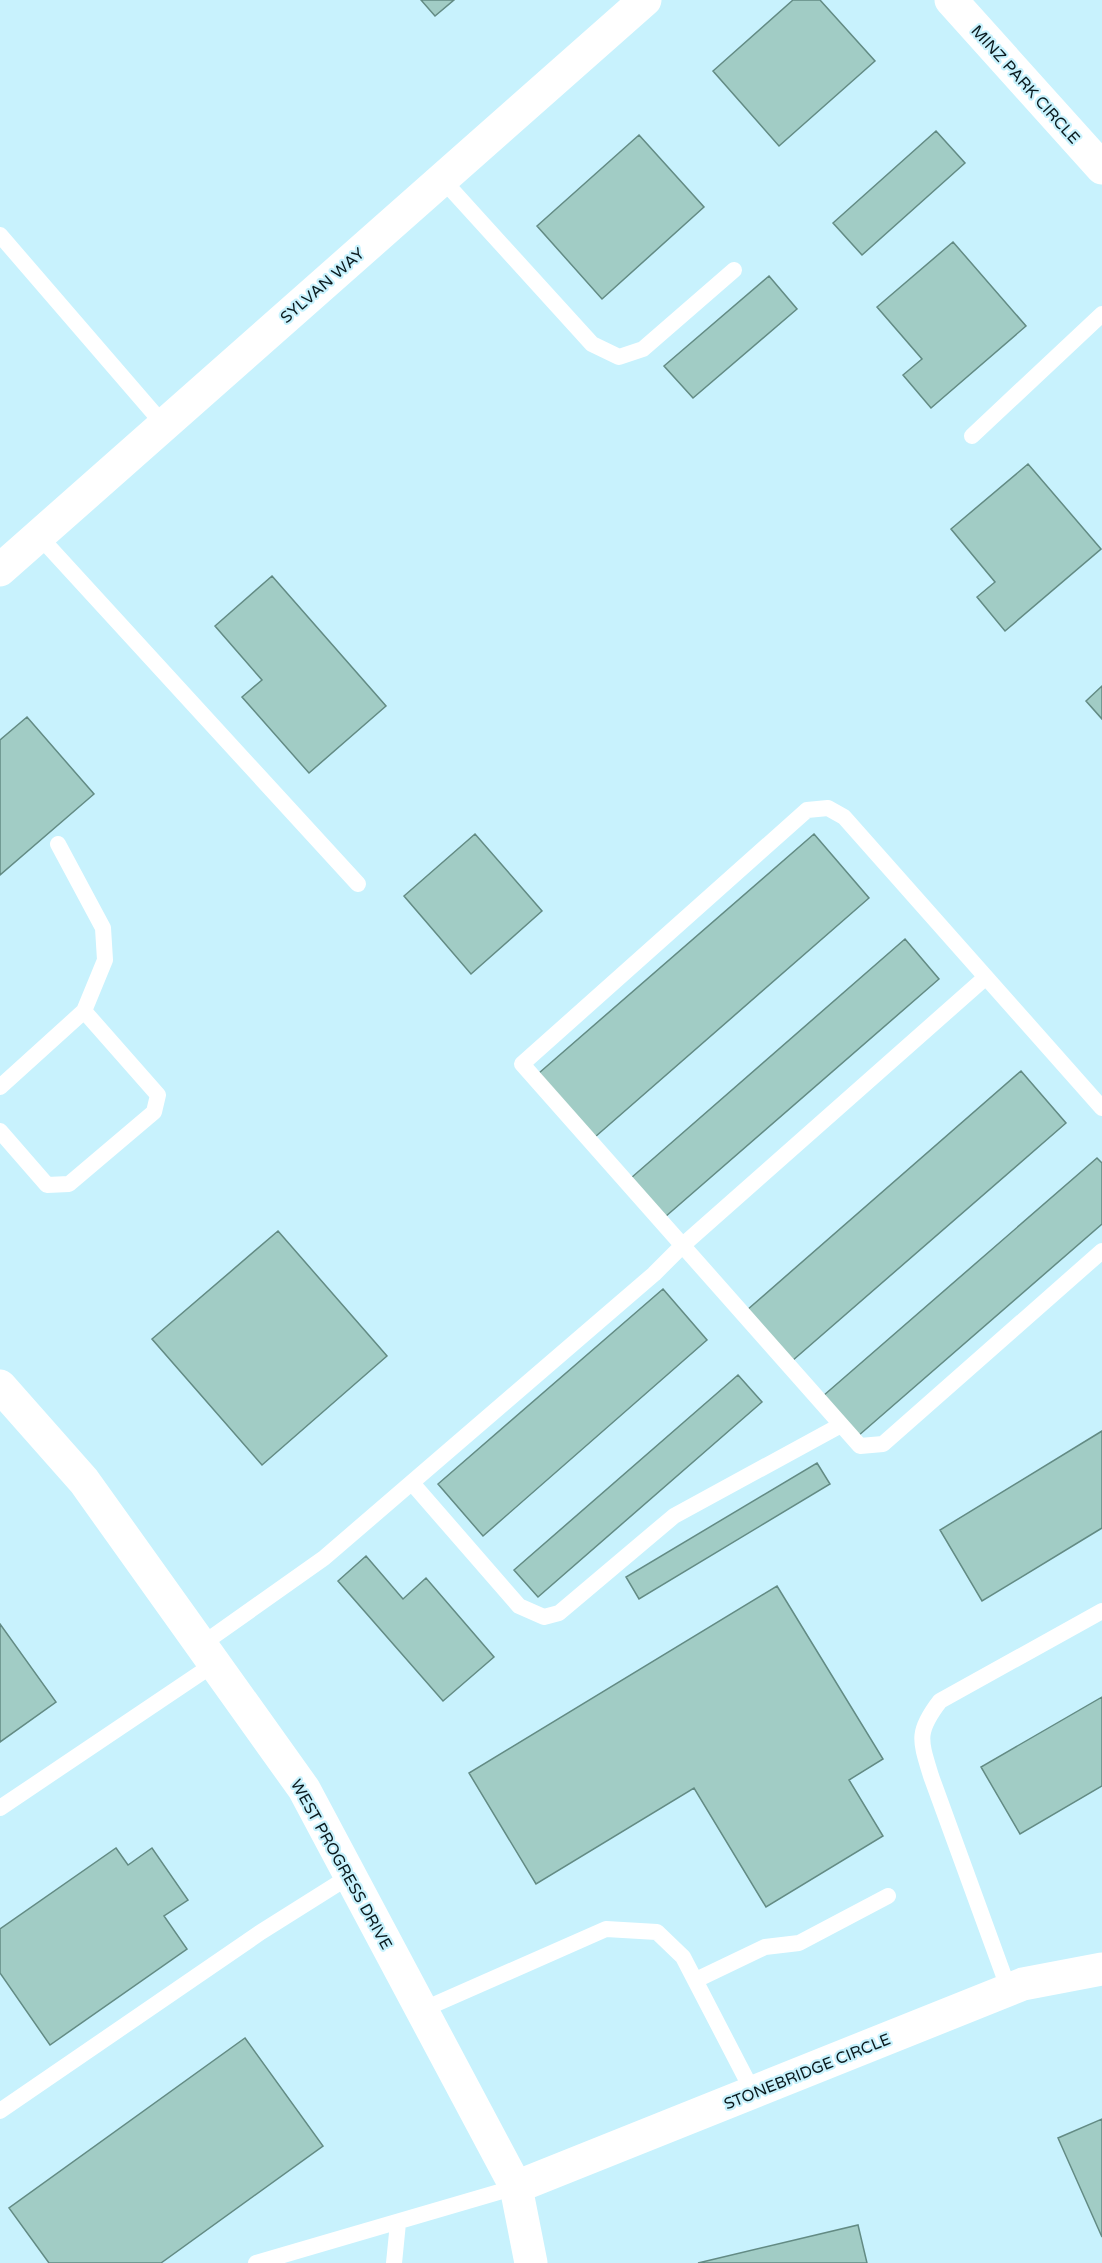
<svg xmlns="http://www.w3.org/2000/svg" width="1102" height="2263" font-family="'Varela Round',sans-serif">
  <rect width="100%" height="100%" fill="#c8f2fd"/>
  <!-- building -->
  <path fill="#a1ccc5" stroke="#638b84" stroke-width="1.5" d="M421 0H454L435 16Z
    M793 0H820L875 61 779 146 713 71Z
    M936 131 965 163 862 255 833 223Z
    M639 135 704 207 602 299 537 226Z
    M953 242 1026 326 931 408 903 375 922 359 877 307Z
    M769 276 797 309 693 398 664 366Z
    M1028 464 1101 549 1005 631 977 597 995 582 951 529Z
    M272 576 386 706 309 773 242 697 262 680 215 626Z
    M1102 686V719L1086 701Z
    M27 717 94 794 0 875V740Z
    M475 834 542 911 471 974 404 896Z
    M814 834 869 898 595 1137 539 1073Z
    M905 939 939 979 665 1217 631 1178Z
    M1021 1071 1066 1123 792 1361 747 1310Z
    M1097 1158 1102 1163V1224L858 1436 823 1396Z
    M278 1231 387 1356 262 1465 152 1339Z
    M663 1289 707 1340 483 1536 438 1484Z
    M738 1375 762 1402 538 1597 514 1570Z
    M1102 1431V1528L982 1601 940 1530Z
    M817 1463 830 1484 639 1599 626 1577Z
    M366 1556 403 1599 426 1578 494 1657 443 1701 338 1581Z
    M777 1586 883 1759 849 1780 883 1836 766 1907 694 1788 536 1884 469 1773Z
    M0 1624 56 1702 0 1742Z
    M1102 1697V1786L1020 1834 981 1767Z
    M116 1848 128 1865 152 1848 188 1900 164 1916 187 1949 50 2045 0 1973V1929Z
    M245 2038 323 2146 161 2263H49L9 2208Z
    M1102 2119V2237L1058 2138Z
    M858 2225 867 2263H698Z"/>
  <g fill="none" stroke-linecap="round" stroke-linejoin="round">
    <!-- service -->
    <path stroke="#fff" stroke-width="16" d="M442 179 592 344 619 357 643 349 734 270
      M0 235 164 425
      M972 436 1102 314
      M39 536 358 884
      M0 1087 84 1011 105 960 103 928 58 844
      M1102 1108 844 817 828 808 807 810 522 1064 860 1446 883 1444 1102 1251
      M0 1131 47 1185 69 1184 154 1112 158 1095 84 1011
      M412 1483 519 1606 544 1617 559 1613 674 1516 841 1425
      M201 1645 324 1558 654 1274 683 1245 986 977
      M0 1808 214 1664
      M696 1980 765 1947 799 1943 888 1896
      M1009 1990 931 1776C920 1740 916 1732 940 1701L1102 1611
      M422 2010 606 1929 657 1932 683 1957 753 2092
      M0 2111 261 1932 350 1876
      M256 2263 516 2187
      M394 2263 398 2223"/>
    <!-- minor -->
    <path stroke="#fff" stroke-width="33" d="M951 0 1102 168
      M0 570 645 0
      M0 1386 84 1481 304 1789 516 2187 531 2263
      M516 2187 1023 1984 1102 1969"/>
  </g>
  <g text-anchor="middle" stroke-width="4.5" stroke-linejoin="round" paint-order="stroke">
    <!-- street labels -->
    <g font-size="16" fill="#0a1a1e" stroke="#c8f2fd">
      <text transform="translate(1026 84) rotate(48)" y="6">MINZ PARK CIRCLE</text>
      <text transform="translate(322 285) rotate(-41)" y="6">SYLVAN WAY</text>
      <text transform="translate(342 1864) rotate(61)" y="6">WEST PROGRESS DRIVE</text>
      <text transform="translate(807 2071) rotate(-22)" y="6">STONEBRIDGE CIRCLE</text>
    </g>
  </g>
</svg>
